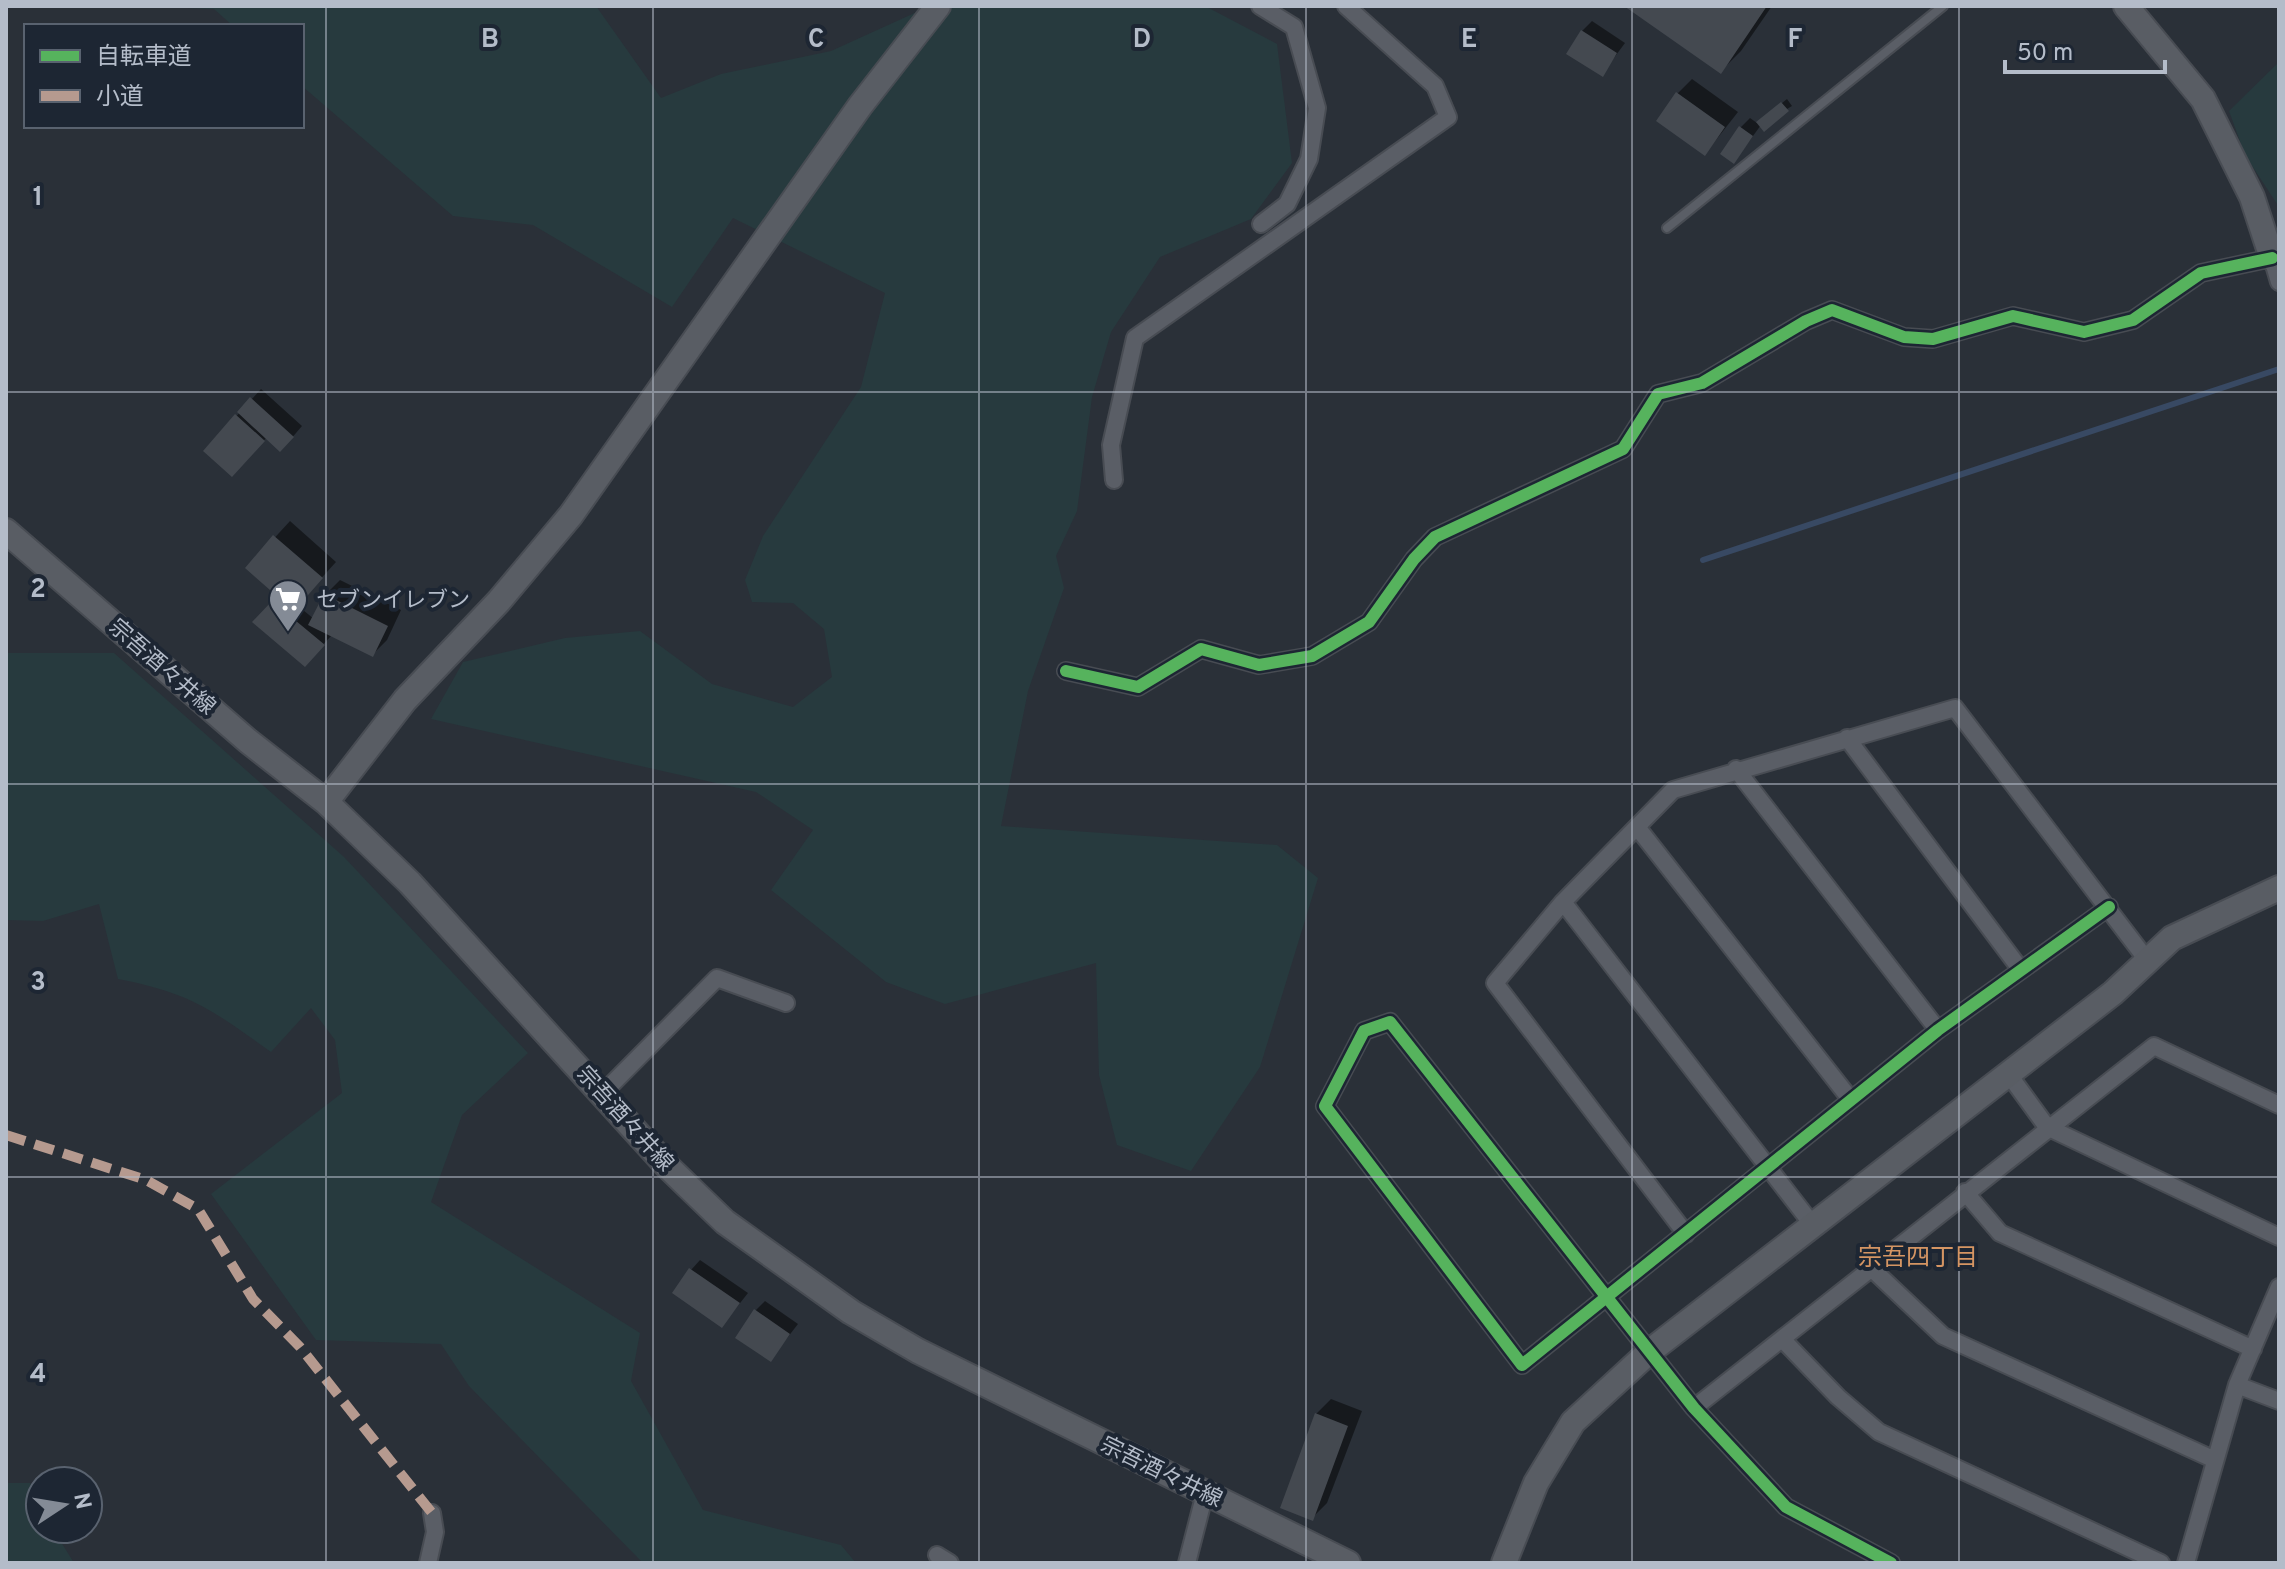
<svg xmlns="http://www.w3.org/2000/svg" width="2285" height="1569" font-family="Overpass,'Noto Sans JP',sans-serif">
  <rect width="100%" height="100%" fill="#2a3038"/>
  <!-- green -->
  <path fill="#273a3e" d="M137 6H596L661 98 721 74 831 51 930 6H1205L1277 44 1292 163 1251 219 1160 257 1111 332 1092 397 1077 511 1056 556 1064 588 1028 691 1001 826 1277 845 1318 878 1260 1067 1191 1171 1117 1145 1099 1075 1096 963 945 1004 886 982 771 890 813 830 756 792 431 719 463 662 565 638 640 631 712 684 793 707 832 677 824 629 793 603 752 602 745 580 763 536 861 387 885 293 733 218 672 307 533 225 453 216 302 86V26H233L214 9Z
    M2279 62V207L2245 155 2229 111Z
    M6 653H114L344 857 528 1053 462 1115 431 1202 640 1333 631 1381 703 1510 841 1545 856 1563H643L469 1386 441 1344 316 1340 211 1194 342 1093 335 1040 311 1008 271 1052C212 1010 191 993 118 979L99 904 43 921 6 920Z
    M6 1483H30L40 1503V1529H53L74 1563H6Z"/>
  <!-- shadow -->
  <path fill="#0007" d="M1627 6H1772L1741 51 1721 71Z
    M1592 21 1625 43 1602 74 1582 31Z
    M1692 79 1738 112 1705 154 1677 94Z
    M1787 99 1792 106 1761 125 1734 162 1740 128 1750 118 1757 123Z
    M261 389 302 426 290 440 267 437 242 465 205 451Z
    M290 521 336 562 297 605 314 619 325 595 340 580 401 610 387 640 372 655 332 635 305 664 255 621 280 596 247 568Z
    M700 1260 748 1293 722 1326 691 1270Z
    M765 1301 798 1324 770 1360 756 1310Z
    M1331 1399 1362 1411 1327 1503 1312 1518 1316 1414Z"/>
  <g fill="none" stroke-linecap="round" stroke-linejoin="round">
    <!-- stream -->
    <path stroke="#384963" stroke-width="6" d="M1703 560 2279 369"/>
  </g>
  <!-- building -->
  <path fill="#444950" d="M1624 6H1767L1721 74Z
    M1581 30 1617 53 1603 77 1566 54Z
    M1676 92 1725 127 1705 156 1656 121Z
    M1781 102 1789 111 1764 132 1756 122Z
    M1739 126 1753 136 1734 164 1720 154Z
    M250 397 294 437 280 452 237 412Z
    M235 414 265 441 232 477 203 451Z
    M273 535 323 578 294 611 245 568Z
    M324 594 388 626 373 657 308 625Z
    M272 601 325 645 305 667 252 622Z
    M689 1268 740 1303 722 1328 672 1293Z
    M754 1309 790 1334 771 1362 735 1338Z
    M1315 1413 1348 1426 1313 1521 1280 1508Z"/>
  <g fill="none" stroke-linecap="round" stroke-linejoin="round">
    <!-- lane casing -->
    <g stroke="#484c53" stroke-width="12">
      <path id="lane" d="M1667 228 1943 6"/>
    </g>
    <!-- street casing -->
    <g stroke="#484c53" stroke-width="20">
      <path id="street" d="M1260 6 1294 27 1317 108 1309 159 1287 204 1261 224
        M1114 480 1111 445 1135 338 1448 117 1435 86 1346 6
        M1066 671 1138 687 1201 649 1259 665 1312 656 1369 622 1414 559 1435 537 1623 449 1658 394 1702 383 1806 321 1832 310 1904 337 1933 339 2013 316 2084 332 2133 320 2201 273 2272 258 2279 282
        M1847 738 2021 970
        M1736 769 1938 1030
        M1637 827 1851 1100
        M1563 902 1812 1224
        M2007 1072 2047 1127 2279 1237
        M603 1093 717 978 786 1003
        M1965 1192 2000 1233 2253 1349
        M1686 1234 1495 983 1563 902 1673 790 1955 708 2147 960
        M1870 1267 1943 1336 2215 1460
        M1782 1339 1838 1397 1879 1432 2161 1563
        M2237 1385 2279 1401
        M1694 1408 2154 1046 2279 1105
        M937 1555 950 1563
        M428 1563 435 1532 432 1513
        M1187 1563 1205 1493
        M1891 1563 1786 1507 1694 1408 1390 1022 1364 1031 1325 1106 1522 1365 1938 1030 2109 907
        M2186 1563 2237 1385 2279 1287"/>
    </g>
    <!-- secondary casing -->
    <g stroke="#484c53" stroke-width="28">
      <path id="secondary" d="M2126 6 2203 99 2252 197 2272 258
        M6 531 248 741 326 802 410 883 668 1167 725 1222 851 1312 918 1351 1348 1563
        M326 802 405 700 499 601 571 515 860 106 938 6
        M1504 1563 1536 1483 1573 1422 1649 1352 2113 993 2172 938 2279 888"/>
    </g>
    <!-- lane -->
    <use href="#lane" stroke="#5a5e66" stroke-width="8"/>
    <!-- street -->
    <use href="#street" stroke="#5a5e66" stroke-width="16"/>
    <!-- secondary -->
    <use href="#secondary" stroke="#595d64" stroke-width="24"/>
    <!-- quiet -->
    <path stroke="#b69a8f" stroke-width="10" stroke-dasharray="20 10" stroke-linecap="butt" d="M6 1135 146 1180 198 1209 253 1299 300 1347 432 1513"/>
    <!-- cycleway casing -->
    <g stroke="#1d2633" stroke-width="17">
      <path id="cycleway" d="M1066 671 1138 687 1201 649 1259 665 1312 656 1369 622 1414 559 1435 537 1623 449 1658 394 1702 383 1806 321 1832 310 1904 337 1933 339 2013 316 2084 332 2133 320 2201 273 2272 258
        M1891 1563 1786 1507 1694 1408 1390 1022 1364 1031 1325 1106 1522 1365 1938 1030 2109 907"/>
    </g>
    <!-- cycleway -->
    <use href="#cycleway" stroke="#56b35d" stroke-width="12"/>
  </g>
  <!-- grid -->
  <path fill="none" stroke="#b4bcc9" stroke-width="2" stroke-opacity="0.55" d="M326 6V1563M653 6V1563M979 6V1563M1306 6V1563M1632 6V1563M1959 6V1563M6 392H2279M6 784H2279M6 1177H2279"/>
  <!-- icons -->
  <defs>
    <g id="supermarket-pin" transform="scale(2)"><path d="M0 17L-7.5 6A9.5 9.5 0 1 1 7.5 6Z" fill="#848b96" stroke="#1d2633"/><path d="M-6-5.5h2.5l.6 2H6L4.5 2H-2.5L-4.4-4H-6ZM-1.5 3.2a1.3 1.3 0 1 0 .1 0ZM3 3.2a1.3 1.3 0 1 0 .1 0Z" fill="#fff"/></g>
  </defs>
  <g fill-rule="evenodd">
    <use href="#supermarket-pin" x="288" y="599"/>
  </g>
  <g text-anchor="middle" stroke-width="8" stroke-linejoin="round" paint-order="stroke">
    <!-- poi labels -->
    <g font-size="22" fill="#b4bcc9" stroke="#1d2633" text-anchor="start">
      <text x="316" y="607">セブンイレブン</text>
    </g>
    <!-- street labels -->
    <g font-size="22" fill="#b4bcc9" stroke="#1d2633">
      <text transform="translate(163 666) rotate(41)" y="8">宗吾酒々井線</text>
      <text transform="translate(626 1118) rotate(48)" y="8">宗吾酒々井線</text>
      <text transform="translate(1162 1471) rotate(26)" y="8">宗吾酒々井線</text>
    </g>
    <!-- neighbourhood labels -->
    <g font-size="24" fill="#d59563" stroke="#1d2633">
      <text x="1918" y="1265">宗吾四丁目</text>
    </g>
  </g>
  <g font-size="26" text-anchor="middle" font-weight="bold" fill="#b4bcc9" stroke="#1d2633" stroke-width="8" stroke-linejoin="round" paint-order="stroke">
    <text x="490" y="47">B</text>
    <text x="816" y="47">C</text>
    <text x="1142" y="47">D</text>
    <text x="1469" y="47">E</text>
    <text x="1795" y="47">F</text>
    <text x="38" y="205">1</text>
    <text x="38" y="597">2</text>
    <text x="38" y="990">3</text>
    <text x="38" y="1382">4</text>
  </g>
  <!-- border -->
  <rect width="2285" height="1569" fill="none" stroke="#b4bcc9" stroke-width="16"/>
  <!-- legend -->
  <rect x="24" y="24" width="280" height="104" fill="#1d2633" stroke="#59626f" stroke-width="2"/>
  <rect x="40" y="50" width="40" height="12" fill="#56b35d" stroke="#59626f" stroke-width="2"/>
  <text x="96" y="64" font-size="24" fill="#b4bcc9">自転車道</text>
  <rect x="40" y="90" width="40" height="12" fill="#b69a8f" stroke="#59626f" stroke-width="2"/>
  <text x="96" y="104" font-size="24" fill="#b4bcc9">小道</text>
  <!-- north arrow -->
  <g transform="translate(64 1505) rotate(78)"><circle r="38" fill="#1d2633" stroke="#59626f" stroke-width="2"/>
  <path d="M0-6L14 30L0 20L-14 30Z" fill="#848b96"/>
  <text y="-12" font-size="22" font-weight="bold" text-anchor="middle" fill="#b4bcc9">N</text>
  </g>
  <!-- scale -->
  <path d="M2005 60v12h160v-12" fill="none" stroke="#b4bcc9" stroke-width="4"/>
  <text x="2017" y="60" font-size="24" fill="#b4bcc9" stroke="#1d2633" stroke-width="6" paint-order="stroke">50 m</text>
</svg>
